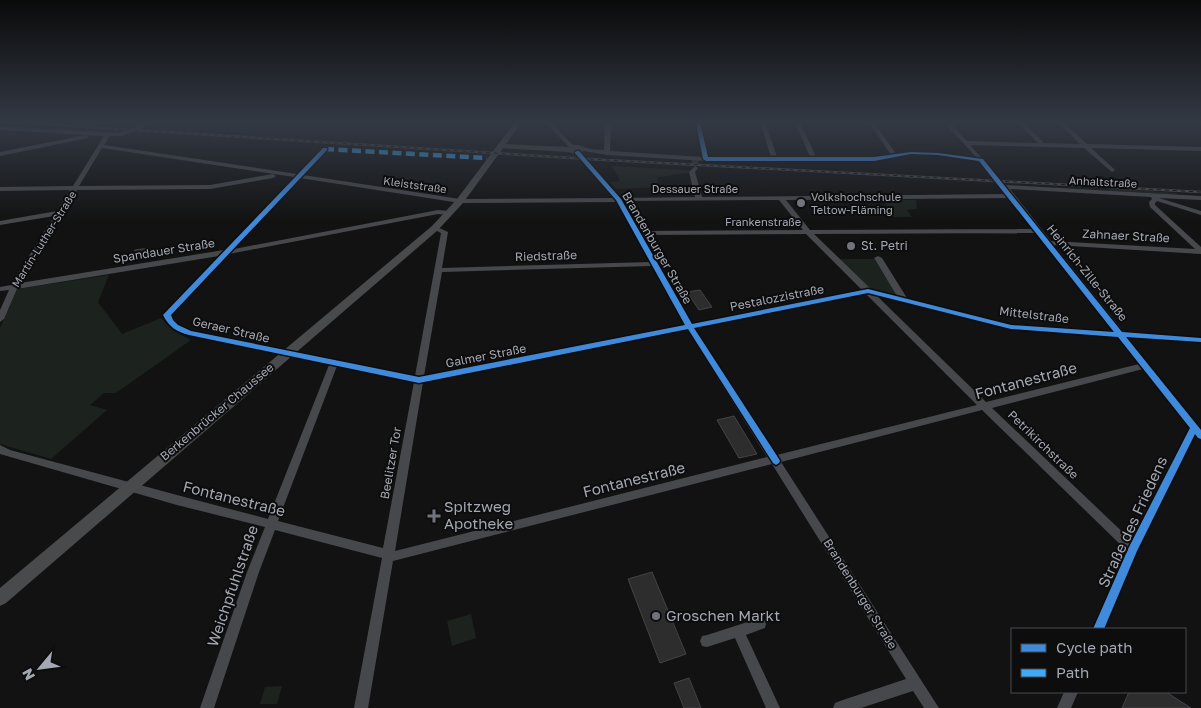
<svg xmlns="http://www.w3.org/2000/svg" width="1201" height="708" font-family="'Golos Text',sans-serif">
  <rect width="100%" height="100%" fill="#121212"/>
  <!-- green -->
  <path fill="#1c221d" d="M149 122H257L254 133 146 127Z
    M612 166 689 170V173L657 177 659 187 616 189 610 182 620 181Z
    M1007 184 1109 190 1114 188 1176 193 1178 195Z
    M883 200H916L917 209 907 210 912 217H894Z
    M839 259H874L897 295 869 289Z
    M109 275 98 302 122 334 161 318 172 330 191 340 116 393H104L90 405 107 410 51 459 0 444V328L17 289Z
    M471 614 476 638 452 646 447 621Z
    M282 686 277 704H260L265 687Z"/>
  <!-- building -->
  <path fill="#2d2d2e" stroke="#424345" d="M149 248 144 259 131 261 135 250Z
    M700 290 712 307 699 310 687 292Z
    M734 416 757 454 739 458 717 420Z
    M652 572 686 654 660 663 628 579Z
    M689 678 701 708H684L674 683Z
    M1129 692H1166L1191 708H1122Z"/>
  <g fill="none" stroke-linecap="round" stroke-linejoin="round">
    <!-- minor-tunnel -->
    <path stroke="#2f3032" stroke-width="6" stroke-dasharray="6 3" stroke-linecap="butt" d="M695 159V168"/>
    <!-- minor -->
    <path fill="#46484b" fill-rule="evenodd" d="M148 122H156L122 136H110L104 145 297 174 325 147 328 149 327 150 303 175 460 199 613 198 575 154 568 152 500 148 497 146 500 144 569 147 545 122H550L573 145H578L590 149 604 150 605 122H611L610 151 703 157 695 122H701L709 157H771L760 122H765L777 157H810L795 122H800L816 157H874L891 155 869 122H874L896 154C923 149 949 154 976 157L944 122H949L967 141 1038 143 1017 122H1023L1044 143 1080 144 1057 122H1063L1087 144 1201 147V151L1091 148 1114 169 1115 170 1112 172 1084 148 970 145 1006 185 1201 196V200L1159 198 1201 211V215L1157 201 1155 203V205L1201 247V254L1054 245 1124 332 1201 337V343L1128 338 1201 429V440L1197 439 1195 435 1138 551 1105 629H1093L1127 551 982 410 781 462 939 708H924L913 691 861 708H833L835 703 840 701 906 679 772 464 393 561 368 708H354L382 558 275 530 259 572 214 708H200L247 572 265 527 177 505 0 454V445L10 450 177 495 268 519 329 365 189 336C177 332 168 327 163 315L164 313 219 256 17 289 4 319 0 322V310L9 290 0 291V287L11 285 54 216 0 225V221L57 211 70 190 0 191V187L73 186 104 136 0 130V126L119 133ZM102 148 294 177 224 250 20 283 77 190 210 189 273 178 276 176 273 174 210 185 79 186ZM584 151 607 155 706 161H874L911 155 938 156 979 162 1007 194 702 197 695 172 698 168 695 166 689 172 695 197 620 198 580 152ZM300 178 460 203 616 202 650 262 442 268 448 232 437 227H433V229L441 233 415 376 191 331 179 325 171 315 229 254 438 214 449 215 452 213 449 211 438 210 234 249ZM1010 189 1151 197 1152 199 1149 202 1150 207 1195 249 1051 241ZM1010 198 1034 229 810 230 786 200ZM779 200 803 230 639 231 623 201ZM1037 233 1114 331 1011 324 907 298 882 258 878 256 874 258 897 296 871 289 814 234ZM806 234 862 290 692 323 642 235ZM652 266 685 325 424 376 442 272ZM866 294 977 405 777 455 695 328ZM877 296 1011 330 1118 337 1139 364 986 402ZM687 329 767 457 395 551 423 382ZM337 366 414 382 383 548 278 521ZM1143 369 1189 428 1132 541 992 408Z
      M86 135 89 137 88 138 0 156V152Z
      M760 618 765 620 766 624 765 628 746 635 780 708H766L735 638 707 647 702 646 700 641 702 636 707 635Z
      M1064 692H1078L1071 708H1057Z"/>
    <!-- major -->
    <path fill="#494a4c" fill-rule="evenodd" d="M515 122H522L463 203 438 230 6 603 0 606V588L432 226 457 199Z"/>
    <!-- rail casing -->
    <g stroke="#48494b" stroke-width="2.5">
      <path id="rail" d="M7 122 588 159 1201 192"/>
    </g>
    <!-- rail -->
    <use href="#rail" stroke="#0d0d0e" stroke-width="1" stroke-dasharray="4" stroke-linecap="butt"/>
    <!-- quiet -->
    <path stroke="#3fa9f5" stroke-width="4.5" stroke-dasharray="9 4.5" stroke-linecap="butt" d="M325 149 487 158"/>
    <!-- cycleway casing -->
    <g stroke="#0d0d0e" stroke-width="3">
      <path id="cycleway" d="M696 122H700L708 157H874L911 152 938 153 983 159 1122 332 1201 338V342L1126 337 1201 430V439L1198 438 1195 434 1137 551 1104 629H1093L1129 547 1190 428 1118 337 1011 329 868 293 694 328 779 459 780 461 779 463 776 465 773 463 688 329 419 383 189 335C177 332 169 327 163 315L323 148H327V150L171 315 173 320 178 325 191 331 419 377 685 325 616 200 575 153V152L577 151H579L621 199 692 324 868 289 1011 325 1114 332 979 161 938 155 911 154 874 161H706L703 159Z"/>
    </g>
    <!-- cycleway -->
    <use href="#cycleway" fill="#408adc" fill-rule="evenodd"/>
  </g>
  <!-- sky -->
  <linearGradient id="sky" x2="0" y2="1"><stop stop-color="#0a0a0a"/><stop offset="0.55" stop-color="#333944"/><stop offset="1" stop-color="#333944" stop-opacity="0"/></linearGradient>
  <rect width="1201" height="222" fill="url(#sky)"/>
  <!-- markers -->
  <g fill="#71747a" stroke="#0d0d0e" stroke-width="2">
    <circle cx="801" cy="203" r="5"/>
    <circle cx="851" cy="246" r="5"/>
    <path d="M431.5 508.5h5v5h5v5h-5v5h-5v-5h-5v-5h5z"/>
    <circle cx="656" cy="616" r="5"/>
  </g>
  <g text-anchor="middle" stroke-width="4" stroke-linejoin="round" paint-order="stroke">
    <!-- far-street labels -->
    <g font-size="11" fill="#a4a8b2" stroke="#0d0d0e">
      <text transform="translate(1103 182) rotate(3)" y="4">Anhaltstraße</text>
      <text transform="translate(415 185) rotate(8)" y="4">Kleiststraße</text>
      <text x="695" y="193">Dessauer Straße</text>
      <text x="763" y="226">Frankenstraße</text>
      <text transform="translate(44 239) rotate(-58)" y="4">Martin-Luther-Straße</text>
    </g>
    <!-- far-poi labels -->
    <g font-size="11" fill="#a4a8b2" stroke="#0d0d0e" text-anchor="start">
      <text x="811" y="201">Volkshochschule<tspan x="811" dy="13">Teltow-Fläming</tspan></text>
    </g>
    <!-- street labels -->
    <g font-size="12" fill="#a4a8b2" stroke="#0d0d0e">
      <text transform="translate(1126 236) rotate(3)" y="4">Zahnaer Straße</text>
      <text transform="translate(657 248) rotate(60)" y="4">Brandenburger Straße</text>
      <text transform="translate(164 251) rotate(-9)" y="4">Spandauer Straße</text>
      <text transform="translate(546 256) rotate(-2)" y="4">Riedstraße</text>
      <text transform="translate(1087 273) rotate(51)" y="4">Heinrich-Zille-Straße</text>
      <text transform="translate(777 298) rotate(-11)" y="4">Pestalozzistraße</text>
      <text transform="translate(1034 315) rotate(7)" y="4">Mittelstraße</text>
      <text transform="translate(231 330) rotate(13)" y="4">Geraer Straße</text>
      <text transform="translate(486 356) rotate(-11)" y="4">Galmer Straße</text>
      <text transform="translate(217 412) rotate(-40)" y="4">Berkenbrücker Chaussee</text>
      <text transform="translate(1043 445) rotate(44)" y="4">Petrikirchstraße</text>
      <text transform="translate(391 463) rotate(-80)" y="4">Beelitzer Tor</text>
      <text transform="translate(860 594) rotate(58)" y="4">Brandenburger Straße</text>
    </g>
    <!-- poi labels -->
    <g font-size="12" fill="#a4a8b2" stroke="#0d0d0e" text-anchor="start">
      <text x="861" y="250">St. Petri</text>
    </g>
    <!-- near-street labels -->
    <g font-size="15" fill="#a4a8b2" stroke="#0d0d0e">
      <text transform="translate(1026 381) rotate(-15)" y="5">Fontanestraße</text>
      <text transform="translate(634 480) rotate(-14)" y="5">Fontanestraße</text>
      <text transform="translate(234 499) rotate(14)" y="5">Fontanestraße</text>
      <text transform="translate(1133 522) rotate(-65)" y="5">Straße des Friedens</text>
      <text transform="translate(233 586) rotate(-71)" y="5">Weichpfuhlstraße</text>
    </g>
    <!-- near-poi labels -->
    <g font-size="15" fill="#a4a8b2" stroke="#0d0d0e" text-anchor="start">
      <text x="444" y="512">Spitzweg<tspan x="444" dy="17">Apotheke</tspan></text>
      <text x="666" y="621">Groschen Markt</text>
    </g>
  </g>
  <!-- legend -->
  <rect x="1011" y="628" width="175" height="65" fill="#0d0d0e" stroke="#494b50"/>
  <rect x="1021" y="644" width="25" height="8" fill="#408adc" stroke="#494b50"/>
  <text x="1056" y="653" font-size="15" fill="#a4a8b2">Cycle path</text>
  <rect x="1021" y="669" width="25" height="8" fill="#3fa9f5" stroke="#494b50"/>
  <text x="1056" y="678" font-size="15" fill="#a4a8b2">Path</text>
  <!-- north arrow -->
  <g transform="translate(40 668) rotate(241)" stroke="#0d0d0e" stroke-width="4" paint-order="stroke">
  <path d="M0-4L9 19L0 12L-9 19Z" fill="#a4a8b2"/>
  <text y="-8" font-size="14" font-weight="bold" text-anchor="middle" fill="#a4a8b2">N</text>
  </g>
</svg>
